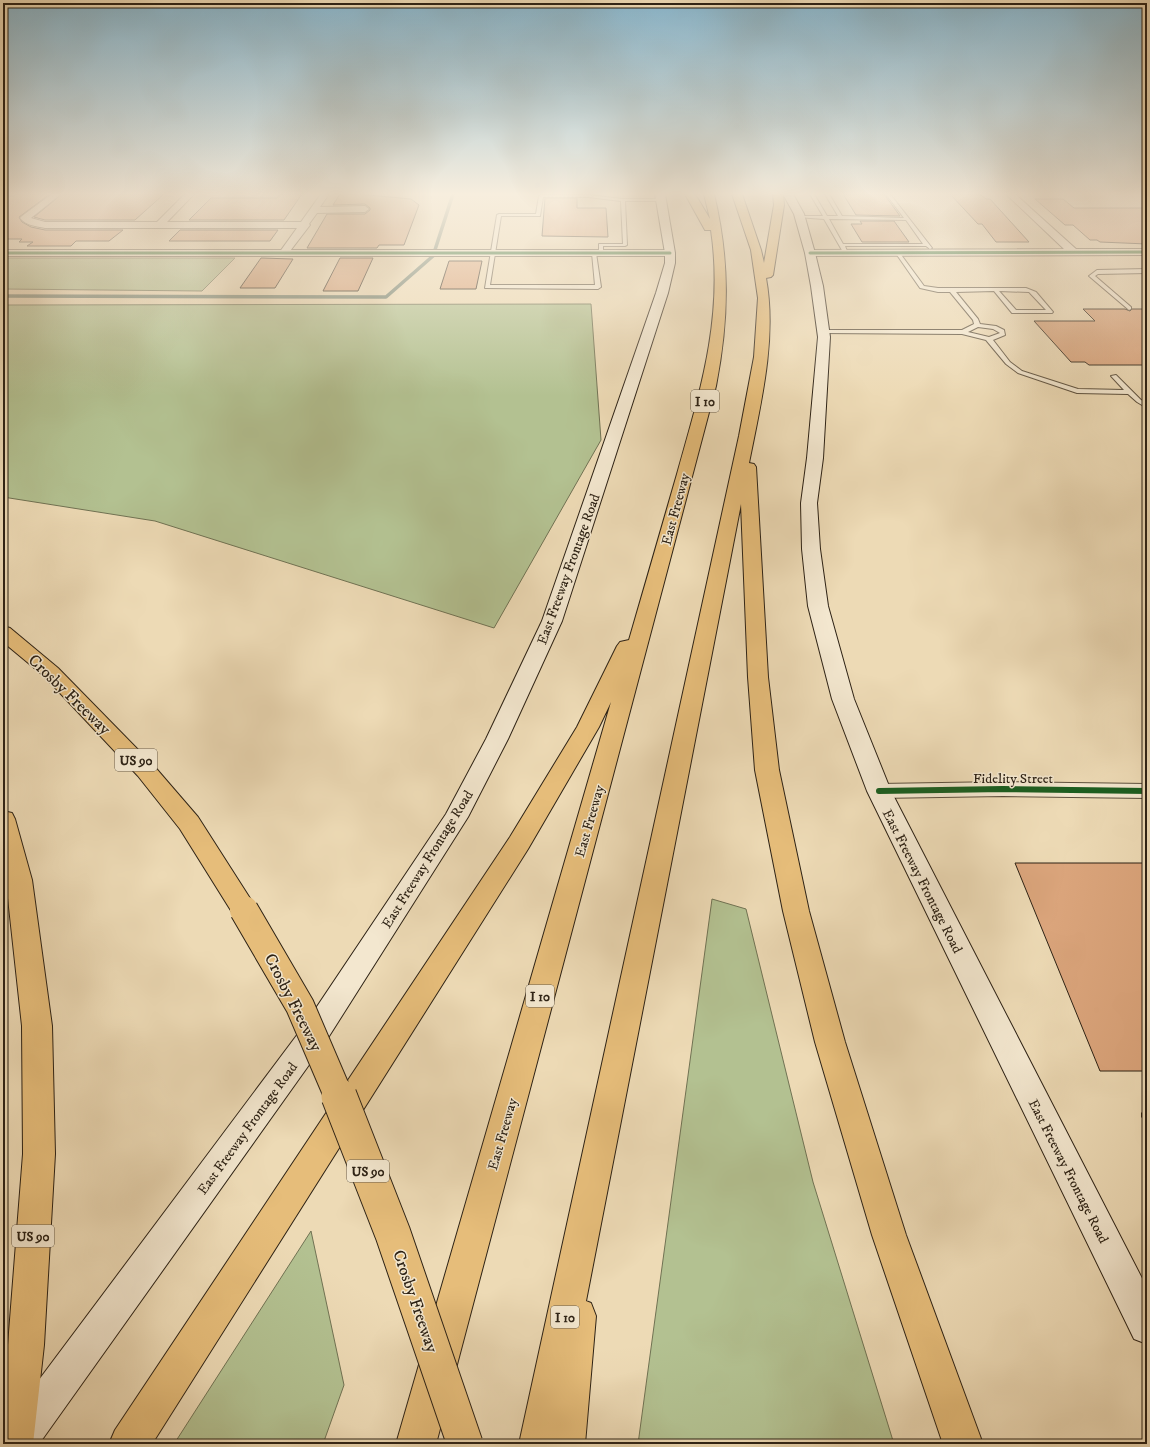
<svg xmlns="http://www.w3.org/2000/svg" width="1150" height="1447" font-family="'IM FELL DW Pica',serif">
  <rect width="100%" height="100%" fill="#eddab5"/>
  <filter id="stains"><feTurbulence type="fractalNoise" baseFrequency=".005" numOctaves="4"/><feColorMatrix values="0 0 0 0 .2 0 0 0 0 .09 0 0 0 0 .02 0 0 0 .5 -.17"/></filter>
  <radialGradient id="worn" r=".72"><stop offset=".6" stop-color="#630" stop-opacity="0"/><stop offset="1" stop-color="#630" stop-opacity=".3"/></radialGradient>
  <!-- green -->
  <path fill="#b3c191" stroke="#707253" d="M3 258H235L202 291 3 289Z
    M591 304 601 440 494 628 155 521 3 497V305Z
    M712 899 746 909 813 1182 894 1444H638Z
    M311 1231 344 1385 323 1444H174Z"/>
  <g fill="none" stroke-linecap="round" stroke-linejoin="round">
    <!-- stream -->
    <path stroke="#6f7e6d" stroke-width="3.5" d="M3 296 386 297 433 256 453 194"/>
  </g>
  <!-- building -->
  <path fill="#dba57c" stroke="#2d2215" d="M17 194H50L19 217 22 222 31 227 45 230H123L109 241H76L71 246H27L33 242H19L22 239H3V196H14Z
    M62 194H164L135 220H45L34 217Z
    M280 194H302L284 220H189L211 198H277Z
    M340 194H357L411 199 419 205 404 245H379L377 248H307L327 214H365L370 210V208L365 204 333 205Z
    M843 194H884L900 216 856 215Z
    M950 194H976L981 195 986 199H990L1029 242H996L982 224H978Z
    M545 198H577V208H606L608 237 542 236Z
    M1035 199H1063L1074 208H1147V244L1100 242 1097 240H1090L1073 225H1065Z
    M860 221H894L909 242H862L851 224H862Z
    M180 230H278L270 241H169Z
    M261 258 293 259 275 288H240Z
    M340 258H373L358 291H323Z
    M449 261H482L476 289H440Z
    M1083 309H1125L1130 311 1132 309H1147V365H1089L1085 362H1071L1034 321H1095Z
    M1015 863H1147V1071H1100Z"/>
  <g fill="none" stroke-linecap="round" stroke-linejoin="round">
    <!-- service casing -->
    <g stroke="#5d503d" stroke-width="2">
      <path id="service" d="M810 194H814L827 216H838L825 194H829L842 216 904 218 886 194H890L932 248 930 249 926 246H845L847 251 843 252 824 219 797 217 799 216H823ZM829 219 906 220 923 244H843Z
        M541 195H588L623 199H661L663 200 661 201H625L627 245 625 246H603V253L601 254 599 253V244H623L621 201 588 197H543L540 216H501L490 285H595L592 253 594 252 596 253 601 287 598 289 485 288 497 215 499 214H536L539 196Z
        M895 252H899L924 286 938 288H1026L1036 292 1053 312 1052 313H1012L994 291 956 292 978 319 980 324 996 326 1004 330 1005 335 993 340 1010 362 1022 371 1078 389 1124 390 1111 376 1116 375 1141 400 1147 403V408L1137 402 1128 394 1077 393 1018 373 1006 364 986 340 962 334 821 333 820 332 823 330H962L974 324 973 320 950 292H938L920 288ZM999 291 1029 292 1046 310H1016ZM978 327 993 329 1000 333 989 337 968 332Z
        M1147 269V273L1098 274 1095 276 1131 307V309L1129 310 1089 276 1097 270Z"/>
    </g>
    <!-- minor casing -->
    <g stroke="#5d503d" stroke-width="2">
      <path id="minor" d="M52 194H61L31 218 45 222H157L185 194H194L167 222H301L321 194H329L320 207 365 206 369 209 365 212 317 213 309 224 310 225 287 255 284 256 279 253 297 228H45C36 226 27 226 20 218L22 216Z
        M1006 194H1015L1076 249H1147V255L810 256 805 253 810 250 1064 249Z
        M1003 782 1147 784V798L1003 796 879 798 871 796 868 791 871 786 879 784Z"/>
    </g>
    <!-- tertiary casing -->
    <g stroke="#5d503d" stroke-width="2">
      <path id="tertiary" d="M3 250H670L675 253 670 256H3Z"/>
    </g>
    <!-- secondary casing -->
    <g stroke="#2d2215" stroke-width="2">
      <path id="secondary" d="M655 194H665L675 253V263L668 293 562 621 508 739 468 817 326 1041 39 1444H3V1428L306 1023 446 814 486 739 542 621 656 293 665 263V253Z
        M783 194H793L804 214 815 253 823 286 830 337 823 458 817 503 820 549 828 606 854 699 891 791 1147 1288V1344L1134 1339 867 791 832 699 808 606 802 549 801 503 807 458 818 337 811 286 805 253 794 214Z"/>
    </g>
    <!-- motorway casing -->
    <g stroke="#2d2215" stroke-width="2">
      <path id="motorway" d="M685 194H695L710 219 704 194H714C730 261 729 319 716 386L436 1444H396L611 702 599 727 528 849 152 1444H109L115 1430 510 837 577 727 617 646 620 642 629 640C645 585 661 530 677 474 700 392 724 317 711 230H705Z
        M732 194H742L761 250 764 263 774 205 773 194H783L784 205 773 275 771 277 766 278C777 338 761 403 749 463L754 464 756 467 768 677 779 770 809 911 845 1042 906 1235 983 1444H943L872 1235 815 1042 783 911 755 770 748 677 741 504 586 1301 591 1303 596 1316 585 1444H519L739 436 754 357 758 298 751 250Z
        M3 626 10 628 58 668 154 766 198 817 253 903 257 910 253 917 244 920 235 917 180 829 138 776 44 676 3 642Z
        M3 811 12 813 15 819 32 880 52 1026 55 1154 44 1345 33 1444H3V1377L8 1345 23 1154 22 1026 6 880 3 867Z"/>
    </g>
    <!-- service -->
    <use href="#service" fill="#f3e7cf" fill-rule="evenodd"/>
    <!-- minor -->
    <use href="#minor" fill="#f3e7cf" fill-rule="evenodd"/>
    <!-- tertiary -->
    <use href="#tertiary" fill="#f3e7cf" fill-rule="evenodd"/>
    <!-- secondary -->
    <use href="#secondary" fill="#f3e7cf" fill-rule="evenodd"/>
    <!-- motorway -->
    <use href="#motorway" fill="#e6bd7a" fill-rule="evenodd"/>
    <!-- rail -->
    <path stroke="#2d2215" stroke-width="5" stroke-dasharray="11 11" stroke-linecap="butt" d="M1141 1115H1147"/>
    <!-- motorway-bridge-far1 casing -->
    <g stroke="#2d2215" stroke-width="30" stroke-linecap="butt">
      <path id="motorway-bridge-far1" d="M244 910 300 1006 339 1097"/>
    </g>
    <!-- motorway-bridge casing -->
    <g stroke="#2d2215" stroke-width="37" stroke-linecap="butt">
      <path id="motorway-bridge" d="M339 1096 393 1234 465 1444"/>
    </g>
    <!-- motorway-bridge-far1 -->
    <use href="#motorway-bridge-far1" stroke="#e6bd7a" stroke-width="28"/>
    <!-- motorway-bridge -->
    <use href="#motorway-bridge" stroke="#e6bd7a" stroke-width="35"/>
    <!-- cycleway-far1 casing -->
    <g stroke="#f3e7cf" stroke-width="4">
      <path id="cycleway-far1" d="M3 253H670
        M810 253 1147 252"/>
    </g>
    <!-- cycleway casing -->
    <g stroke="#f3e7cf" stroke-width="8">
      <path id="cycleway" d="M879 791 1003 789 1147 791"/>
    </g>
    <!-- cycleway-far1 -->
    <use href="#cycleway-far1" stroke="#1b5e20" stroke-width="3"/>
    <!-- cycleway -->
    <use href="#cycleway" stroke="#1b5e20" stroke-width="6"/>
  </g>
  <!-- sky -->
  <linearGradient id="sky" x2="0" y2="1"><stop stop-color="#89b7ce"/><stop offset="0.49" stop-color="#f7eede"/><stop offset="1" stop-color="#f7eede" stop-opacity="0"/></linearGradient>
  <rect width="1150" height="396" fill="url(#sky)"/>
  <g text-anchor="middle" stroke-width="3" stroke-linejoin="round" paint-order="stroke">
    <!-- shield labels -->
    <g fill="#f3e7cf" stroke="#685d4d" stroke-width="1">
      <rect x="691" y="390" width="28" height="22" rx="3"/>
      <rect x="115" y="749" width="42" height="22" rx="3"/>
      <rect x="526" y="985" width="28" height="22" rx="3"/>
      <rect x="347" y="1160" width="42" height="22" rx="3"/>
      <rect x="12" y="1225" width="42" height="22" rx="3"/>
      <rect x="551" y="1306" width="28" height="22" rx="3"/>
    </g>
    <g font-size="13" font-weight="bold" fill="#2d2215">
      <text x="705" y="406">I 10</text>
      <text x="136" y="765">US 90</text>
      <text x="540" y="1001">I 10</text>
      <text x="368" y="1176">US 90</text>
      <text x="33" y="1241">US 90</text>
      <text x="565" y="1322">I 10</text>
    </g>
    <!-- street labels -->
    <g font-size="14" fill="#2d2215" stroke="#f3e7cf">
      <text transform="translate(675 509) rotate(-75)" y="5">East Freeway</text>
      <text transform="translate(568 569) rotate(-70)" y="5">East Freeway Frontage Road</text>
      <text x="1013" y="783">Fidelity Street</text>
      <text transform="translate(589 821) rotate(-74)" y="5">East Freeway</text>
      <text transform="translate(427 859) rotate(-58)" y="5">East Freeway Frontage Road</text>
      <text transform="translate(923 881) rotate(63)" y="5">East Freeway Frontage Road</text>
      <text transform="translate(247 1128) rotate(-54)" y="5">East Freeway Frontage Road</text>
      <text transform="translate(502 1134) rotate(-74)" y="5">East Freeway</text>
      <text transform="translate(1069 1171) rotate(63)" y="5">East Freeway Frontage Road</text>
    </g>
    <!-- near-street labels -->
    <g font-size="17" fill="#2d2215" stroke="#f3e7cf">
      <text transform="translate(70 694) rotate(44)" y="6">Crosby Freeway</text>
      <text transform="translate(294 1002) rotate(63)" y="6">Crosby Freeway</text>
      <text transform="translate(416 1301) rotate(71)" y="6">Crosby Freeway</text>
    </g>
  </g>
  <!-- margin -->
  <rect width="1150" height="1447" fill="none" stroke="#eddab5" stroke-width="16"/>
  <rect x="4" y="4" width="1142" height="1439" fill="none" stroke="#2d2215" stroke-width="2"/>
  <rect x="8" y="8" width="1134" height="1431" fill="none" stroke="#2d2215"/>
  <rect width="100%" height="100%" filter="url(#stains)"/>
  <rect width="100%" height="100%" fill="url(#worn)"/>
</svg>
